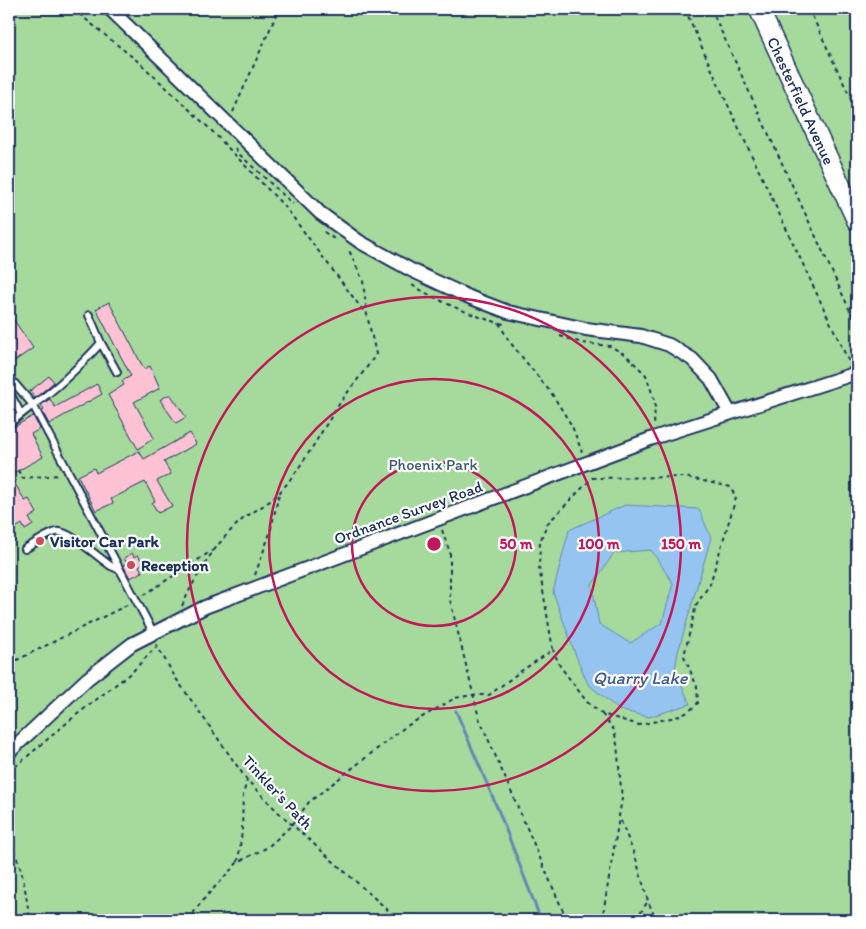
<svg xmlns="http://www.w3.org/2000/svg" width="866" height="929" font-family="Itim,sans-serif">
  <rect width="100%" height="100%" fill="#fff3f7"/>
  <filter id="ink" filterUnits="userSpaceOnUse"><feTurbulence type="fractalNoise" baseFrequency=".02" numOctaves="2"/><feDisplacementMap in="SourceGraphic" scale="10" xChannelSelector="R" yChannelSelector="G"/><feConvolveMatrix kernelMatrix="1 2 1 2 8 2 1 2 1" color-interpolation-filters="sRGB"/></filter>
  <g filter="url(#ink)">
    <!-- green -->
    <path fill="#a5da9c" stroke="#60847d" d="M9 9H857V920H9Z"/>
    <!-- water -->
    <path fill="#95c4f0" stroke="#6488b6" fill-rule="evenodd" d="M625 505 699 509 711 538 678 652 675 670 690 704 649 717 619 710 588 684 574 651 553 592 569 530ZM651 550 673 583 662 623 630 643 599 624 592 585 614 553Z"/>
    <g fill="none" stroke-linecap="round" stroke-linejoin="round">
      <!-- stream -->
      <path stroke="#6488b6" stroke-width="3" d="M456 711 499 812 541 920"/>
    </g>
    <!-- building -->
    <path fill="#fdc3d5" stroke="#1b2f5e" d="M109 302 144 369 150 366 160 388 134 402 154 438 138 449 108 395 124 385 122 381 131 376 96 309Z
      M9 313 33 348 9 365Z
      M49 376 54 382 35 398 30 391Z
      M97 384 102 394 49 424 42 411 44 410 41 405 50 399 55 407Z
      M170 394 186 417 176 423 160 400Z
      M33 416 40 429 31 434 43 457 10 475 25 501 29 499 37 513 29 518 33 525 25 530 22 524 9 532V430Z
      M190 433 196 444 164 462 171 474 157 481 172 506 158 513 152 503 155 501 145 482 111 499 113 503 96 511 78 476 94 468 96 473 139 451 144 459Z
      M132 553 134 557 138 555 143 563 139 566 142 572 130 578 123 565 127 563 124 558Z"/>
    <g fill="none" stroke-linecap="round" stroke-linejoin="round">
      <!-- lane casing -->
      <g stroke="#1b2f5e" stroke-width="10">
        <path id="lane" d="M89 315 101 343C80 366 59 387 33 405L153 632
          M101 343 117 372
          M9 377 33 405 9 424
          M9 392 21 414
          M25 549C35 543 46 535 56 532 68 529 100 559 111 566L118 569"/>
      </g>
      <!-- street casing -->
      <g stroke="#1b2f5e" stroke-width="16">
        <path id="street" d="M110 9 320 213 360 242 411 270 469 297 508 312 586 329 641 336 669 345 692 359 711 379 730 413
          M9 752 87 679 132 644 205 607 653 438 857 373"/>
      </g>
      <!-- secondary casing -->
      <g stroke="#1b2f5e" stroke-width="22">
        <g id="secondary">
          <path id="s1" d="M759 9 857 221"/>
        </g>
      </g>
      <!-- path -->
      <path stroke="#1b2f5e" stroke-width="2" stroke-dasharray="4 4" stroke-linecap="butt" d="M73 9 141 64 209 128 286 208 365 313
        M685 9 719 86 849 362
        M711 9 857 326
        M809 9 857 112
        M233 112 279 9
        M235 148 239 154 293 204
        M324 232 337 241
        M412 285C441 302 471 316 504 324
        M499 323 509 341 552 394 572 426 582 452
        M560 336 582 343 610 346 626 355 646 375 655 402 654 426
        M18 470 22 478 61 475
        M442 530 450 553V600L479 718 567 920
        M255 575 270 533 279 494
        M144 595 213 550
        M182 606C197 573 216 542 243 519 255 510 270 503 280 492 302 467 318 437 336 409 348 390 364 373 376 354L367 315 363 281 348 248
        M156 644 175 677 247 780 278 812 399 920
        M9 664 129 604
        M602 714 614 730 617 744 622 799 619 816 636 859 648 901 656 920
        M9 772 75 716 132 672 156 647
        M9 844C23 861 26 898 30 920
        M238 862 242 831 243 795 247 780
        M188 920 203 900 238 862 268 847 292 825 309 802 405 727 455 698 472 695H489L521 671 553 650 539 567 540 542 547 524 592 478 685 477 731 487 736 498 710 584 696 605 684 656 697 687 698 703 688 712 680 716 639 725 602 714 587 702 560 666 553 650
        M602 920 619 818
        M636 920 648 901"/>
      <!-- lane -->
      <use href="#lane" stroke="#fff" stroke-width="6"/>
      <!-- street -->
      <use href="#street" stroke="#fff" stroke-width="12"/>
      <!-- secondary -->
      <use href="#secondary" stroke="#fff" stroke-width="19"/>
    </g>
  </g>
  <!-- distance rings -->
  <g fill="none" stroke="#c2185b" stroke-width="2.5">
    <circle cx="434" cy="544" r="82"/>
    <circle cx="434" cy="544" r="165"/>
    <circle cx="434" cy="544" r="247"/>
  </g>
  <!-- markers -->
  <g fill="#d1495b" stroke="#fff" stroke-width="2">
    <circle cx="40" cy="541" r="5"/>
    <circle cx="131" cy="565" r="5"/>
  </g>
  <g text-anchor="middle" stroke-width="4.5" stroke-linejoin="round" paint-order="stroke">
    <!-- street labels -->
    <g font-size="16" fill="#1b2f5e" stroke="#fff">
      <text dy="6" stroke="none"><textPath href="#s1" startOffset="101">Chesterfield Avenue</textPath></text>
      <text transform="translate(408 512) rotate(-20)" y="6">Ordnance Survey Road</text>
      <text transform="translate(278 792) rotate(47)" y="6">Tinkler's Path</text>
    </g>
    <!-- park labels -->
    <g font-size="16" fill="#3e5a6e" stroke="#fff">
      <text x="433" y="470">Phoenix Park</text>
    </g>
    <!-- poi labels -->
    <g font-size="16" font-weight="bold" fill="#1b2f5e" stroke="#fff" text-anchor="start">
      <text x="50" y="547">Visitor Car Park</text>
      <text x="141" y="571">Reception</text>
    </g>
    <!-- water labels -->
    <g font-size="18" font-style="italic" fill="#405c8a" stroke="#fff">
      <text x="640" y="684">Quarry Lake</text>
    </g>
  </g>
  <circle cx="434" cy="544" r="8" fill="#c2185b" stroke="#fff" stroke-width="2.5"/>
  <g font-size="15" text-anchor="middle" font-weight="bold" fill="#c2185b" stroke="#fff" stroke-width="4.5" stroke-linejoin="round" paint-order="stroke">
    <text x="516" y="549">50 m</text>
    <text x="599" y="549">100 m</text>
    <text x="681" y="549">150 m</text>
  </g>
  <!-- margin -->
  <rect width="866" height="929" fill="none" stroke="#fff" stroke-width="30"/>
  <rect x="15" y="15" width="836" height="899" fill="none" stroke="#1b2f5e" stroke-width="2" filter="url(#ink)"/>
</svg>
